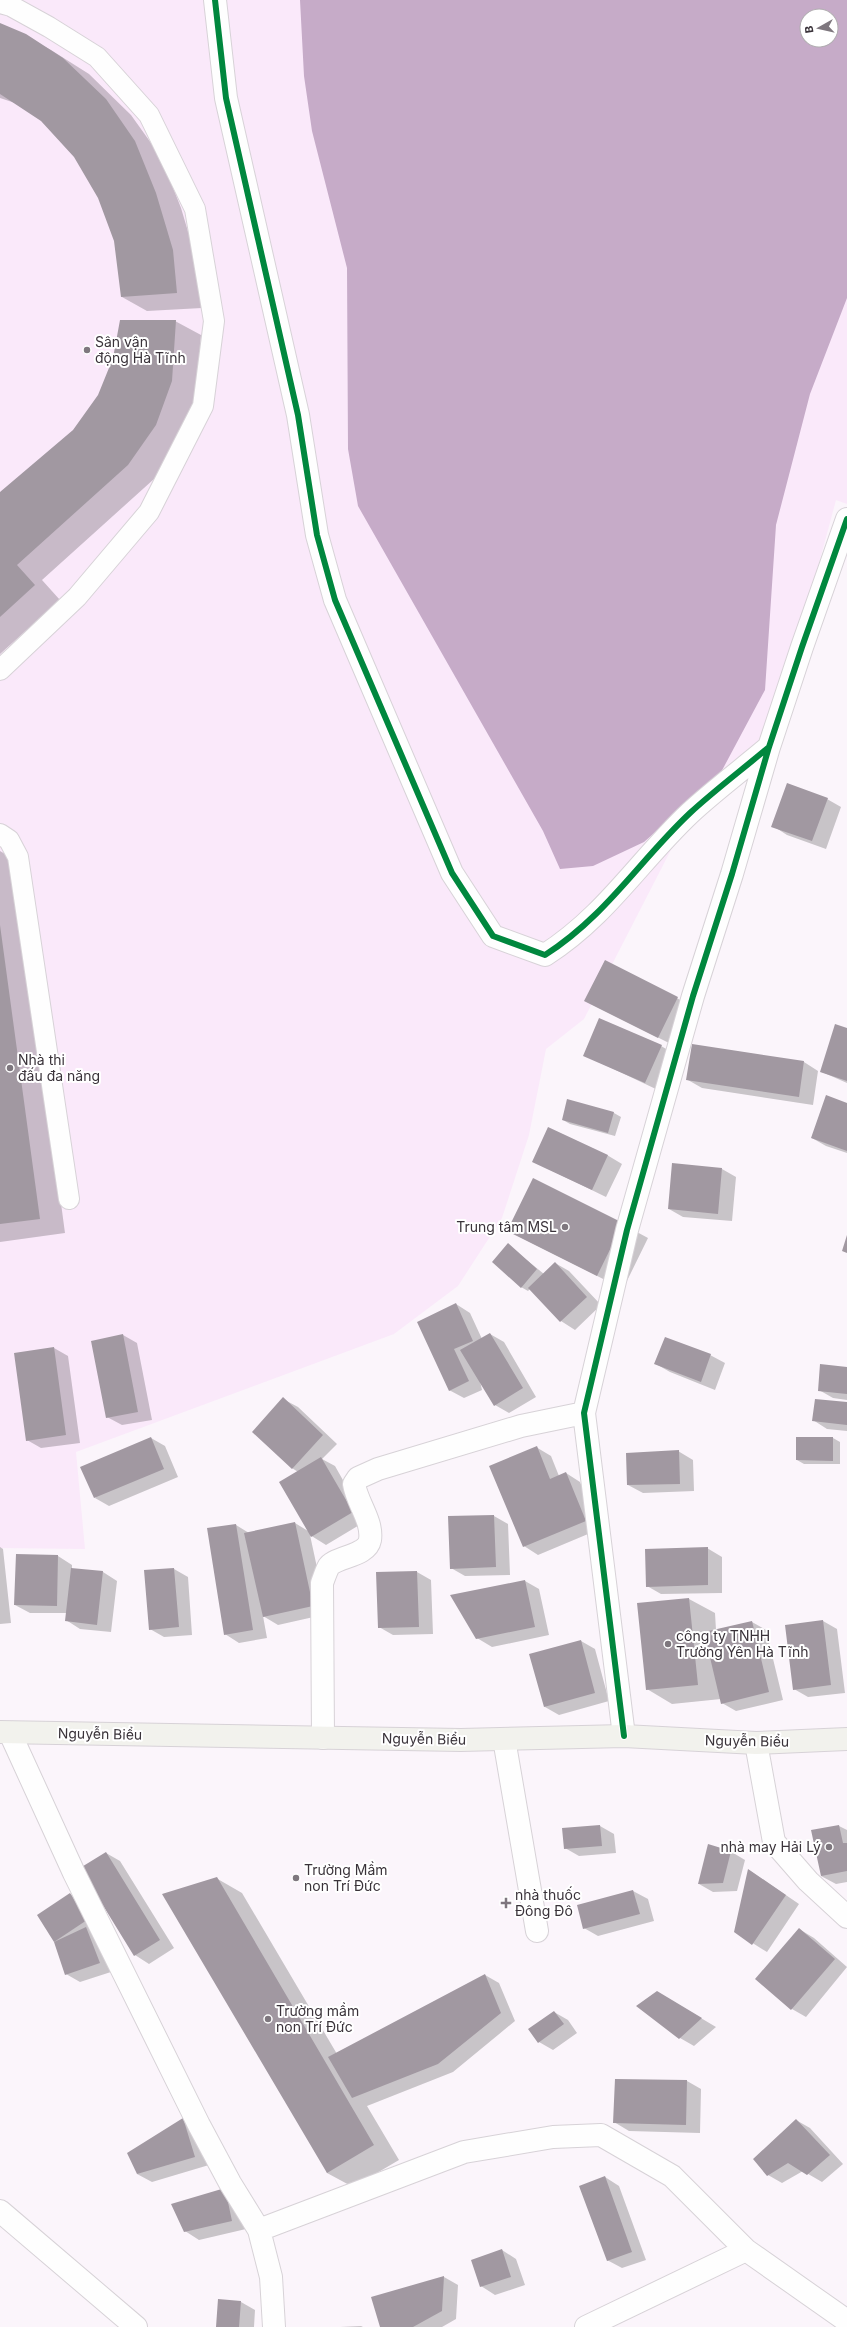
<svg xmlns="http://www.w3.org/2000/svg" width="847" height="2327" font-family="Inter,sans-serif">
  <rect width="100%" height="100%" fill="#fbf5fb"/>
  <!-- green -->
  <path fill="#fae9fa" fill-rule="evenodd" d="M0 0H847V504L836 500 776 724 676 840 584 1019 546 1049 529 1135 502 1218 458 1286 394 1334 76 1452 85 1549 0 1548ZM807 16H831V40H807Z"/>
  <!-- water -->
  <path fill="#c6abc8" fill-rule="evenodd" d="M300 0H847V298L810 394 776 525 765 690 719 776 644 842 593 866 560 869 543 831 358 506 348 449 347 268 312 131 304 76ZM807 16H831V40H807Z"/>
  <!-- shadow -->
  <path fill="#0003" d="M0 24 51 50 89 74 131 115 161 157 181 208 198 265 202 308 147 311 122 297 115 240 99 198 75 157 42 120 18 104 0 98Z
    M175 321 201 335 197 396 181 439 154 479 42 580 60 600 0 654V493L74 430Z
    M827 799 841 807 826 849 787 835 773 826Z
    M0 851 15 860 65 1233 0 1242Z
    M605 961 692 1006 673 1045 585 1001Z
    M847 1029V1083L822 1072Z
    M693 1045 804 1062 818 1071 813 1105 702 1088 688 1080Z
    M661 1046 675 1054 660 1091 584 1055Z
    M568 1100 614 1113 621 1117 615 1136 570 1124 563 1120Z
    M847 1104V1153L826 1146 812 1138Z
    M607 1155 622 1164 606 1197 534 1162Z
    M722 1169 736 1177 732 1221 683 1217 669 1209Z
    M622 1224 648 1238 623 1289 508 1231Z
    M508 1245 544 1274 555 1263 569 1271 601 1305 575 1330 561 1321 530 1289 528 1291 521 1287Z
    M456 1304 470 1313 482 1339 490 1334 504 1342 536 1397 509 1413 495 1405 480 1381 482 1390 464 1398 449 1390Z
    M123 1335 137 1343 152 1420 122 1425 107 1417Z
    M54 1348 68 1356 80 1443 41 1448 27 1440Z
    M710 1355 725 1363 715 1390 670 1372 656 1364Z
    M847 1368V1400L833 1398 819 1390Z
    M283 1399 298 1407 337 1444 322 1459 335 1466 366 1521 326 1545 310 1535 327 1614 278 1625 263 1616 267 1638 239 1643 225 1634 236 1525 249 1533 295 1523 308 1531 298 1472 292 1468Z
    M847 1403V1431L827 1429 813 1420Z
    M151 1438 165 1446 178 1477 109 1506 95 1498Z
    M833 1438 840 1442V1464H804L797 1460Z
    M536 1447 551 1456 559 1476 566 1473 580 1482 600 1529 538 1555 524 1546Z
    M678 1451 693 1460 694 1491 643 1493 628 1485Z
    M494 1516 508 1524 510 1575 465 1576 451 1568Z
    M0 1547 3 1549 11 1623 0 1624Z
    M707 1548 722 1557V1593L661 1594 647 1586Z
    M58 1556 72 1565V1569L103 1572 117 1581 111 1632 80 1629 66 1620 67 1613H30L15 1605Z
    M174 1569 188 1577 192 1635 164 1637 150 1629Z
    M417 1572 431 1580 433 1634 393 1635 379 1627Z
    M525 1581 539 1589 549 1635 492 1647 477 1638Z
    M689 1599 715 1613 716 1630 752 1622 766 1630 783 1700 736 1711 722 1703 721 1699 672 1704 647 1689 638 1604Z
    M823 1621 837 1629 845 1693 808 1697 794 1689Z
    M581 1641 595 1649 609 1701 559 1715 545 1707Z
    M600 1826 614 1834 616 1853 579 1856 565 1848Z
    M839 1826 847 1830V1882L836 1884 821 1876Z
    M730 1851 745 1860 737 1891 713 1892 699 1884Z
    M106 1853 120 1861 174 1948 149 1964 135 1955Z
    M749 1870 799 1904 767 1952 735 1932Z
    M216 1878 242 1893 337 2054 485 1975 499 1983 515 2021 453 2072 367 2106 399 2160 353 2187 327 2173Z
    M633 1891 648 1899 654 1921 598 1936 584 1928Z
    M70 1894 84 1902 114 1971 80 1982 66 1974 55 1941Z
    M799 1929 814 1938 847 1967 806 2017 792 2009Z
    M657 1992 716 2027 694 2046 680 2038Z
    M554 2012 568 2020 577 2033 553 2050 539 2042 530 2030Z
    M687 2081 701 2089 700 2133 629 2131 614 2122Z
    M183 2119 197 2127 209 2165 152 2182 137 2174Z
    M796 2120 810 2128 843 2164 822 2182 803 2171 782 2183 768 2175Z
    M605 2177 619 2186 646 2260 622 2268 607 2260Z
    M225 2189 246 2229 199 2240 185 2231Z
    M502 2250 516 2259 525 2285 495 2295 481 2286Z
    M444 2277 458 2285 456 2319 442 2327H381L372 2298Z
    M241 2302 255 2310 254 2327H217Z
    M361 2326 363 2327H340Z"/>
  <!-- building -->
  <path fill="#a198a1" d="M0 23 26 34 63 58 106 99 135 141 156 193 173 250 177 293 121 297 114 241 98 198 74 157 41 121 0 94Z
    M120 320H176L172 381 156 425 128 465 17 565 35 585 0 617V492L73 430 98 395 113 358Z
    M787 783 828 798 812 841 771 827Z
    M0 925 40 1219 0 1224Z
    M605 960 678 997 658 1038 584 1001Z
    M599 1018 662 1045 645 1083 583 1056Z
    M835 1024 847 1028V1081L820 1072Z
    M692 1044 804 1061 799 1097 686 1080Z
    M826 1095 847 1103V1151L811 1138Z
    M567 1099 614 1112 608 1133 562 1120Z
    M548 1127 608 1155 592 1190 532 1162Z
    M672 1163 722 1168 718 1214 668 1209Z
    M533 1178 623 1223 597 1276 507 1231Z
    M847 1235V1253L842 1251Z
    M508 1243 537 1269 521 1288 492 1262Z
    M555 1262 587 1297 560 1322 528 1288Z
    M456 1303 473 1341 454 1349 469 1381 449 1391 417 1322Z
    M490 1333 523 1388 494 1406 460 1350Z
    M123 1334 138 1412 106 1418 91 1341Z
    M665 1337 711 1354 701 1382 654 1364Z
    M54 1347 66 1435 26 1441 14 1353Z
    M820 1364 847 1367V1394L818 1391Z
    M283 1397 323 1435 292 1469 252 1432Z
    M815 1399 847 1402V1425L812 1421Z
    M151 1437 164 1469 94 1498 80 1467Z
    M796 1437H833V1461L796 1460Z
    M537 1446 550 1479 566 1472 586 1521 523 1547 489 1466Z
    M679 1450 680 1484 627 1485 626 1453Z
    M321 1457 353 1512 311 1537 279 1482Z
    M494 1515 496 1567 450 1569 448 1516Z
    M295 1522 313 1606 263 1617 244 1533Z
    M236 1524 253 1630 224 1635 207 1528Z
    M708 1547V1585L646 1587 645 1549Z
    M16 1554 58 1555 57 1606 14 1605Z
    M71 1568 103 1571 97 1625 65 1621Z
    M174 1568 179 1627 149 1630 144 1570Z
    M417 1571 419 1627 378 1628 376 1572Z
    M525 1580 535 1627 476 1639 450 1595Z
    M689 1598 698 1685 646 1690 637 1603Z
    M823 1620 831 1685 793 1690 785 1625Z
    M752 1621 769 1692 721 1704 704 1632Z
    M581 1640 595 1693 544 1707 529 1654Z
    M600 1825 602 1846 564 1849 562 1828Z
    M839 1825 843 1843H847V1871L821 1876 811 1830Z
    M708 1844 731 1851 723 1883 698 1884Z
    M106 1852 160 1940 134 1956 80 1868Z
    M748 1869 786 1895 752 1945 734 1932Z
    M217 1877 374 2145 327 2173 162 1894Z
    M633 1890 640 1914 583 1929 577 1905Z
    M70 1893 87 1920 54 1942 37 1915Z
    M86 1927 100 1963 65 1975 54 1942Z
    M799 1928 835 1959 791 2010 755 1979Z
    M485 1974 501 2013 438 2064 352 2098 328 2057Z
    M657 1991 702 2018 679 2039 636 2006Z
    M554 2011 564 2024 538 2043 528 2029Z
    M615 2079 687 2080 686 2125 613 2123Z
    M183 2118 195 2157 137 2174 127 2153Z
    M796 2119 830 2155 807 2175 788 2163 767 2176 753 2159Z
    M605 2176 632 2252 607 2261 579 2186Z
    M225 2188 232 2221 184 2232 171 2204Z
    M502 2249 511 2277 480 2287 471 2260Z
    M444 2276 442 2311 413 2327H380L371 2297Z
    M218 2299 241 2301 239 2327H216Z"/>
  <g fill="none" stroke-linecap="round" stroke-linejoin="round">
    <!-- lane casing -->
    <g stroke="#d7d2d7" stroke-width="22">
      <path id="lane" d="M0 3 11 6 49 27 97 57 149 115 195 209 214 321 203 406 149 512 77 597 0 670
        M0 834 9 840 18 857 69 1199"/>
    </g>
    <!-- street casing -->
    <g stroke="#d7d2d7" stroke-width="24">
      <path id="street" d="M215 0 226 98 298 415 317 535 335 600 452 873 493 936 545 955C606 916 639 861 690 813 715 790 743 769 769 747
        M10 1733 74 1873 199 2125 230 2183 259 2230 271 2277 274 2327
        M624 1736 584 1413 627 1230 693 996 732 874 769 747 802 647 847 519
        M323 1738 322 1583C324 1578 326 1571 329 1566 338 1556 367 1556 370 1540 373 1521 357 1503 354 1484L358 1478 378 1469 521 1426 584 1413
        M504 1739 537 1931
        M756 1743 774 1842 808 1881 847 1917
        M0 2211 136 2327
        M259 2230 464 2152 553 2137 601 2135 672 2176 746 2250
        M586 2327 746 2250 847 2321"/>
    </g>
    <!-- secondary casing -->
    <g stroke="#d7d2d7" stroke-width="24">
      <path id="secondary" d="M0 1732 461 1740 624 1736 756 1743 847 1739"/>
    </g>
    <!-- lane -->
    <use href="#lane" stroke="#fefefe" stroke-width="20"/>
    <!-- street -->
    <use href="#street" stroke="#fefefe" stroke-width="22"/>
    <!-- secondary -->
    <use href="#secondary" stroke="#f2f2ed" stroke-width="22"/>
    <!-- cycleway casing -->
    <g stroke="#fff" stroke-width="8">
      <path id="cycleway" d="M215 0 226 98 298 415 317 535 335 600 452 873 493 936 545 955C606 916 639 861 690 813 715 790 743 769 769 747
        M624 1736 584 1413 627 1230 693 996 732 874 769 747 802 647 847 519"/>
    </g>
    <!-- cycleway -->
    <use href="#cycleway" stroke="#00873e" stroke-width="6"/>
  </g>
  <!-- markers -->
  <g fill="#7e777e" stroke="#fff" stroke-width="1.5">
    <circle cx="87" cy="350" r="4"/>
    <circle cx="10" cy="1068" r="4"/>
    <circle cx="565" cy="1227" r="4"/>
    <circle cx="668" cy="1644" r="4"/>
    <circle cx="829" cy="1847" r="4"/>
    <circle cx="296" cy="1878" r="4"/>
    <path d="M504 1897h4v4h4v4h-4v4h-4v-4h-4v-4h4z"/>
    <circle cx="268" cy="2019" r="4"/>
  </g>
  <g text-anchor="middle" stroke-width="4" stroke-linejoin="round" paint-order="stroke">
    <!-- poi labels -->
    <g font-size="14" fill="#3a333a" stroke="#fff" text-anchor="start">
      <text x="95" y="347">Sân vận<tspan x="95" dy="16">động Hà Tĩnh</tspan></text>
      <text x="18" y="1065">Nhà thi<tspan x="18" dy="16">đấu đa năng</tspan></text>
      <text x="557" y="1232" text-anchor="end">Trung tâm MSL</text>
      <text x="676" y="1641">công ty TNHH<tspan x="676" dy="16">Trường Yên Hà Tĩnh</tspan></text>
      <text x="821" y="1852" text-anchor="end">nhà may Hải Lý</text>
      <text x="304" y="1875">Trường Mầm<tspan x="304" dy="16">non Trí Đức</tspan></text>
      <text x="515" y="1900">nhà thuốc<tspan x="515" dy="16">Đông Đô</tspan></text>
      <text x="276" y="2016">Trường mầm<tspan x="276" dy="16">non Trí Đức</tspan></text>
    </g>
    <!-- street labels -->
    <g font-size="14" fill="#3a333a" stroke="#fff">
      <text transform="translate(100 1734) rotate(1)" y="5">Nguyễn Biểu</text>
      <text transform="translate(424 1739) rotate(1)" y="5">Nguyễn Biểu</text>
      <text transform="translate(747 1741) rotate(1)" y="5">Nguyễn Biểu</text>
    </g>
  </g>
  <!-- north arrow -->
  <g transform="translate(819 28) rotate(262)"><circle r="19" fill="#ffffff" stroke="#b0adb0"/>
  <path d="M0-3L7 15L0 10L-7 15Z" fill="#7e777e"/>
  <text y="-6" font-size="11" font-weight="bold" text-anchor="middle" fill="#3a333a">B</text>
  </g>
</svg>
